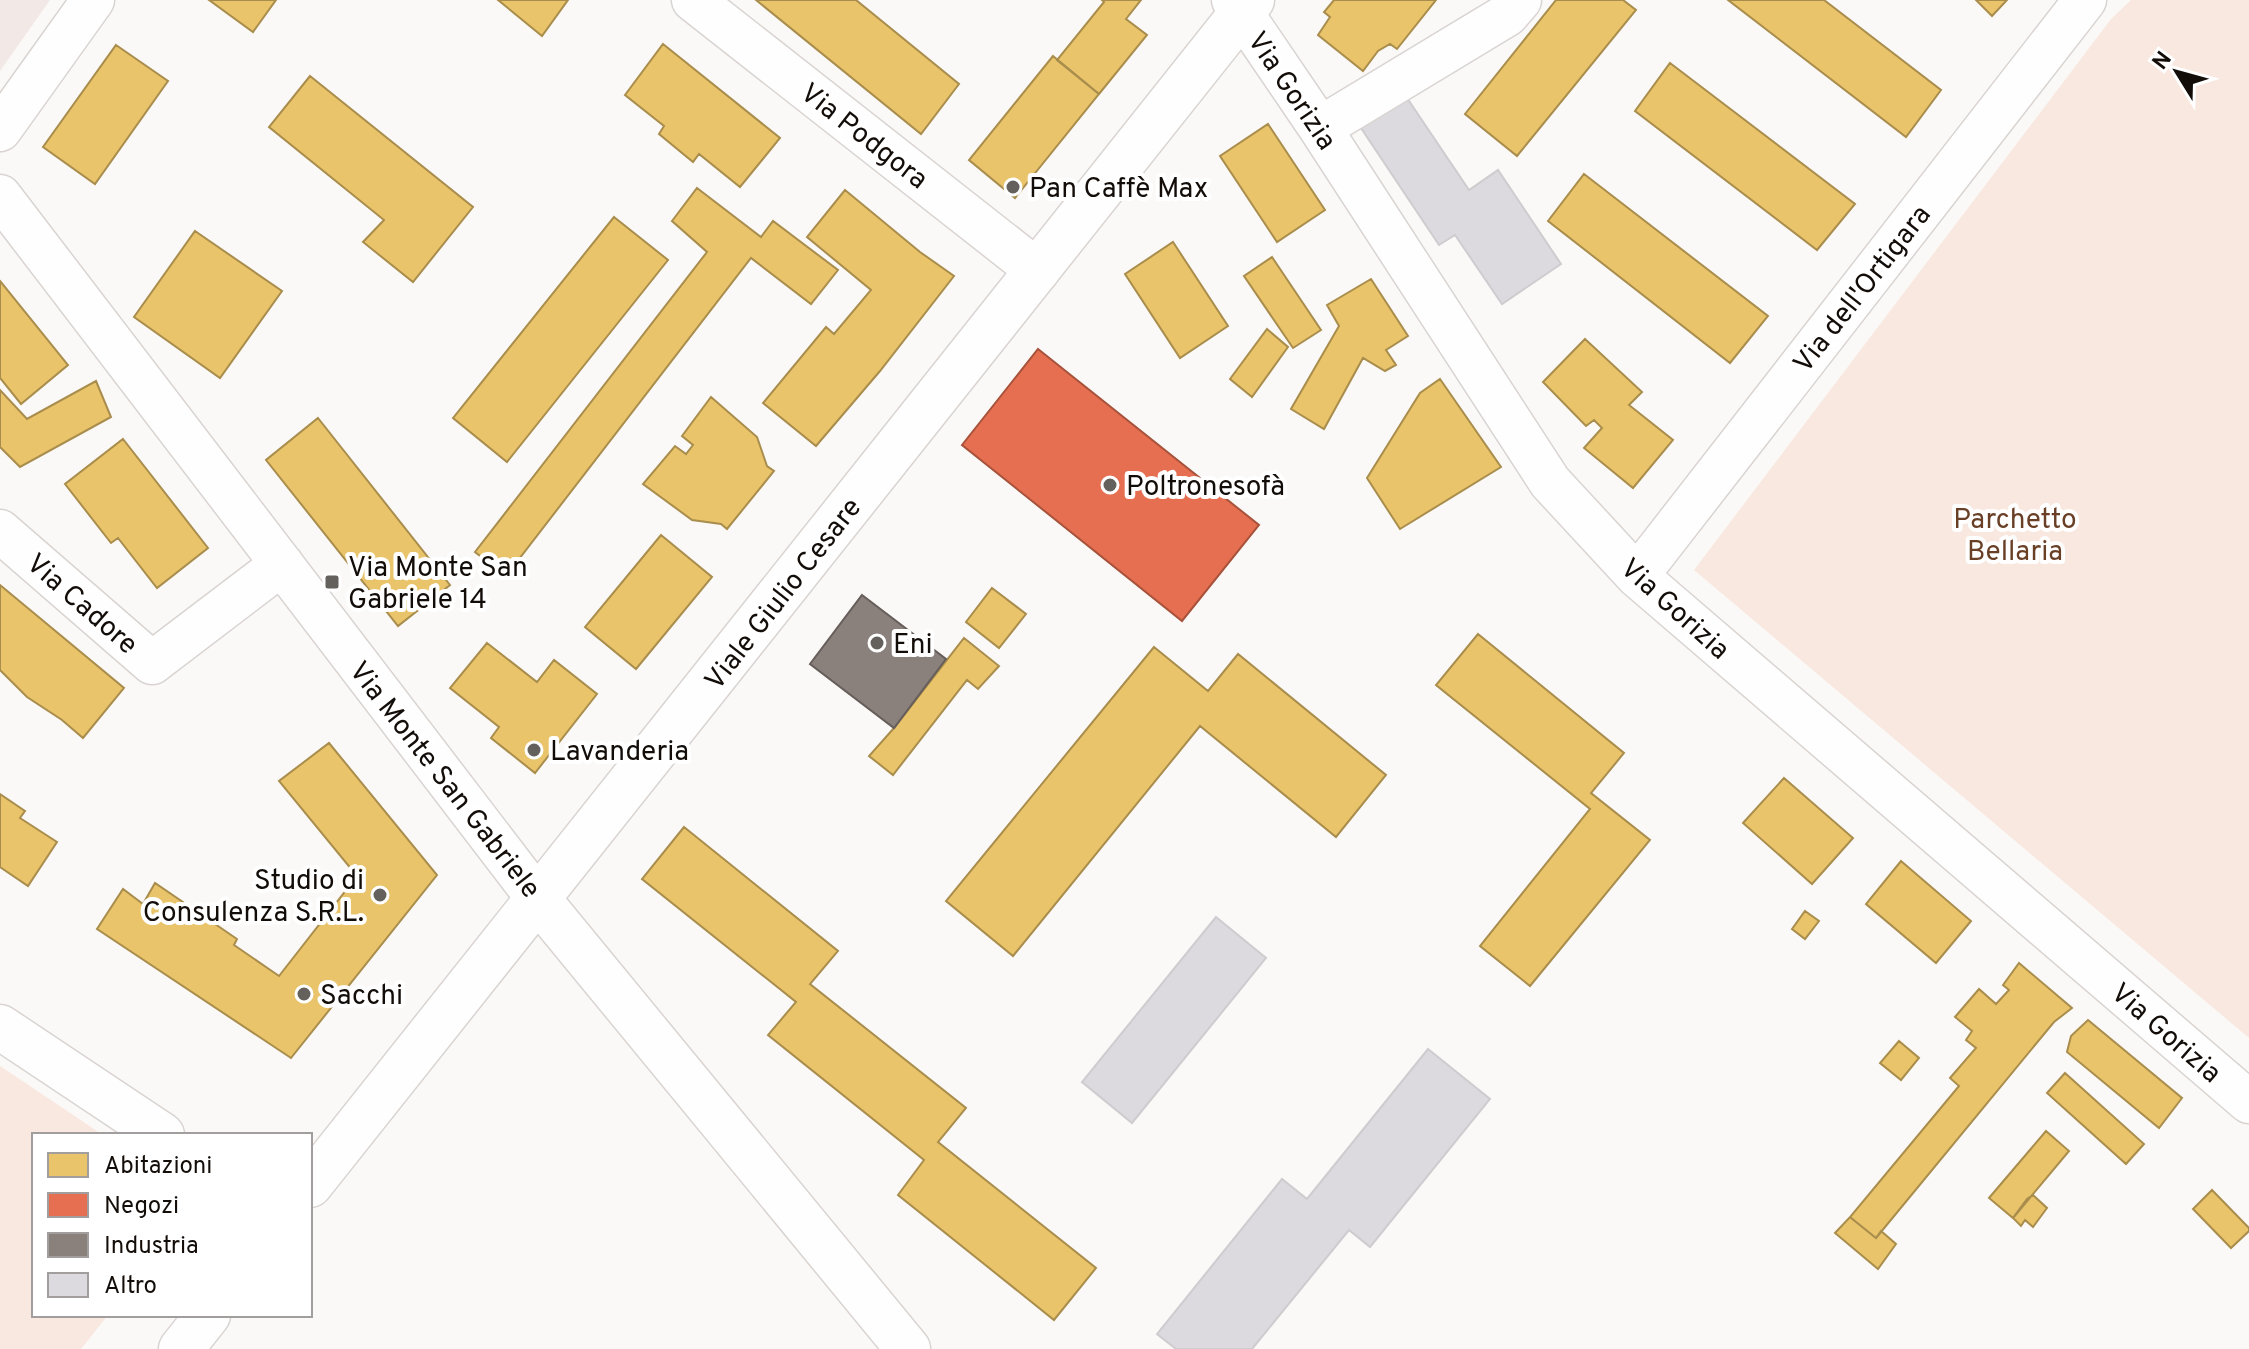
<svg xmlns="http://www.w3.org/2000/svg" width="2249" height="1349" font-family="Overpass,sans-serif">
  <rect width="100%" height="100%" fill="#fbf9f7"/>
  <!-- education -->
  <path fill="#f2e8e6" d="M0 0H50L0 71Z"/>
  <!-- green -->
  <path fill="#f8e8df" d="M2131 0H2249V1038L1694 570 2111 19Z
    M0 1066 103 1135H34V1315H108L81 1349H0Z"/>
  <!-- homes -->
  <path fill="#e9c46a" stroke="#a98d4d" stroke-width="2" d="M209 0H276L253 32Z
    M498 0H568L542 36Z
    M756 0H856L959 84 921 134Z
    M1102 0H1141L1126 19 1147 35 1099 94 1057 60 1104 2Z
    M1334 0H1436L1397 49 1390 44 1378 51 1363 71 1318 35 1330 17 1324 12Z
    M1556 0H1623L1636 10 1517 156 1465 114Z
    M1728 0H1824L1941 90 1906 137Z
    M1976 0H2007L1992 16Z
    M663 44 780 138 740 187 699 154 693 162 659 134 664 126 625 95Z
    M116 45 168 81 95 184 43 147Z
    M1053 56 1099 94 1015 198 969 160Z
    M1670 63 1855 204 1817 250 1635 111Z
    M310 76 473 207 413 282 363 242 384 220 269 127Z
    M1268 124 1325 210 1277 242 1220 156Z
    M1584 174 1768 316 1730 363 1548 221Z
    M697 188 761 237 773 221 838 270 811 304 751 258 506 576 475 552 707 252 672 221Z
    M845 190 920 252 954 276 880 371 816 446 763 403 826 327 834 334 871 290 807 237Z
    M614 217 668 260 507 462 453 418Z
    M195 231 282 291 220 378 134 317Z
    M1173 242 1228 326 1180 358 1125 274Z
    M1272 257 1321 330 1293 348 1244 276Z
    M1371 279 1408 336 1386 350 1396 365 1385 371 1363 358 1324 429 1291 409 1339 326 1327 305Z
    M0 281 68 365 21 404 0 378Z
    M1267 329 1288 347 1252 397 1230 379Z
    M1585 339 1642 392 1629 405 1673 440 1633 488 1584 448 1602 428 1594 420 1586 426 1543 382Z
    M1440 379 1501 467 1400 529 1367 478 1420 393Z
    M96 381 111 417 20 467 0 447V390L27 419Z
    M711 397 757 437 767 466 774 471 727 529 721 524 692 520 643 484 675 446 686 454 693 445 682 436Z
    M318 418 450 585 398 626 266 460Z
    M123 439 208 548 157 588 118 538 111 543 65 484Z
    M661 535 712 577 636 669 585 627Z
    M0 585 124 688 83 738 62 720 27 697 0 670Z
    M992 588 1026 614 999 648 966 622Z
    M1478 634 1624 753 1591 793 1650 840 1530 986 1480 946 1590 809 1436 685Z
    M964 638 999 666 978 689 967 680 893 775 869 756 894 728Z
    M487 643 537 682 554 660 597 694 535 773 491 738 499 727 450 688Z
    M1154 647 1208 691 1238 654 1386 775 1336 837 1200 726 1013 956 946 901Z
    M329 743 437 875 291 1058 97 929 123 889 143 904 155 883 237 939 234 945 279 976 357 876 279 781Z
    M1784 778 1853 838 1812 884 1743 823Z
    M0 794 25 811 20 818 57 842 28 886 0 867Z
    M684 827 838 951 810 984 966 1108 938 1142 1096 1268 1054 1320 898 1195 924 1160 768 1035 796 1002 642 879Z
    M1901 861 1971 921 1936 963 1866 904Z
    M1805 911 1819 921 1805 939 1792 929Z
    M2019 963 2072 1008 2054 1022 1876 1238 1850 1217 1959 1086 1950 1078 1976 1048 1966 1040 1972 1031 1955 1017 1979 989 1996 1004 2009 990 2003 985Z
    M2088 1020 2182 1098 2159 1128 2067 1052 2071 1036Z
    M1899 1041 1919 1058 1901 1080 1880 1063Z
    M2065 1073 2144 1144 2126 1164 2047 1093Z
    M2046 1131 2069 1151 2013 1218 1989 1198Z
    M2212 1190 2249 1228V1231L2231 1248 2193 1209Z
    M2033 1195 2047 1208 2033 1227 2025 1220 2021 1226 2013 1218 2027 1199Z
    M1850 1217 1876 1238 1881 1231 1896 1244 1878 1269 1835 1233Z"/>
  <!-- shops -->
  <path fill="#e76f51" stroke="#a7523b" stroke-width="2" d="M1038 349 1259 525 1182 621 962 445Z"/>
  <!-- industry -->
  <path fill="#8a817c" stroke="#665e5a" stroke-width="2" d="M862 595 946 659 894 728 810 664Z"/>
  <!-- building -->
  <path fill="#dcdadf" stroke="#cecccf" stroke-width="2" d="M1401 89 1469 190 1498 170 1561 264 1502 304 1455 235 1439 245 1355 119Z
    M1216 917 1266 958 1132 1123 1082 1082Z
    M1428 1049 1490 1099 1370 1247 1349 1230 1252 1349H1176L1157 1334 1282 1179 1307 1199Z"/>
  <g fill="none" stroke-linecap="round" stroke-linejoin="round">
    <!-- street casing -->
    <g stroke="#d9d4d1" stroke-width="45">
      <path id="street" d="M693 0 1038 271
        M1233 0 1320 128 1550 482 1637 576 2249 1102
        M1320 128 1507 15 1520 0
        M0 130 93 0
        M0 196 538 899
        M0 531 152 663 282 564
        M1637 576 2085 0"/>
    </g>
    <!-- secondary casing -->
    <g stroke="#d9d4d1" stroke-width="47">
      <path id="secondary" d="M538 899 908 1349
        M0 1027 162 1135
        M310 1185 1252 0
        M181 1349 208 1315"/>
    </g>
    <!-- street -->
    <use href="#street" stroke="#fefefe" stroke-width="42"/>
    <!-- secondary -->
    <use href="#secondary" stroke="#fefefe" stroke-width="44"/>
  </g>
  <!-- markers -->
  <g fill="#64605c" stroke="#fff" stroke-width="3">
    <circle cx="1013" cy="187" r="8"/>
    <circle cx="1110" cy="485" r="8"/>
    <rect x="324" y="574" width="16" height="16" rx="4"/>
    <circle cx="877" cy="643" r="8"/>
    <circle cx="534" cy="750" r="8"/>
    <circle cx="380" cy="895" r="8"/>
    <circle cx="304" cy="994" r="8"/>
  </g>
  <g text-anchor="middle" stroke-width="8" stroke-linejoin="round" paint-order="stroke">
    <!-- street labels -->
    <g font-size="28" fill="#130d09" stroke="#fff">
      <text transform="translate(1293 90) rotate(56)" y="10">Via Gorizia</text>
      <text transform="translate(865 135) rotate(38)" y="10">Via Podgora</text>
      <text transform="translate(1861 288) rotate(-52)" y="10">Via dell'Ortigara</text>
      <text transform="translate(782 593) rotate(-52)" y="10">Viale Giulio Cesare</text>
      <text transform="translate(83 603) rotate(41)" y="10">Via Cadore</text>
      <text transform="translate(1676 608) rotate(42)" y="10">Via Gorizia</text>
      <text transform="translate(446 779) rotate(52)" y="10">Via Monte San Gabriele</text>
      <text transform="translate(2167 1032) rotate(41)" y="10">Via Gorizia</text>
    </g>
    <!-- poi labels -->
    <g font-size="28" fill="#130d09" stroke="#fff" text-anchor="start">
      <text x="1029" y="197">Pan Caffè Max</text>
      <text x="1126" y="495">Poltronesofà</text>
      <text x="348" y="576">Via Monte San<tspan x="348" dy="32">Gabriele 14</tspan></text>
      <text x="893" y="653">Eni</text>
      <text x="550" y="760">Lavanderia</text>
      <text x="364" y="889" text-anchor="end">Studio di<tspan x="364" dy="32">Consulenza S.R.L.</tspan></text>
      <text x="320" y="1004">Sacchi</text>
    </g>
    <!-- park labels -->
    <g font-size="28" fill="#693f26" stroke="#fff">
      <text x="2015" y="528">Parchetto<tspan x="2015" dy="32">Bellaria</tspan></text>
    </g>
  </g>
  <!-- legend -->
  <rect x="32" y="1133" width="280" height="184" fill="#ffffff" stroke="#a19e9d" stroke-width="2"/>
  <rect x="48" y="1153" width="40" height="24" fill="#e9c46a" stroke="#a19e9d" stroke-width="2"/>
  <text x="104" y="1173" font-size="24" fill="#130d09">Abitazioni</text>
  <rect x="48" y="1193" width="40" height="24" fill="#e76f51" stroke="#a19e9d" stroke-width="2"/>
  <text x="104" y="1213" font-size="24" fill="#130d09">Negozi</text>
  <rect x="48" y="1233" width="40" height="24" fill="#8a817c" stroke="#a19e9d" stroke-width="2"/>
  <text x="104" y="1253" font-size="24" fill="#130d09">Industria</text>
  <rect x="48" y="1273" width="40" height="24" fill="#dcdadf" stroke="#a19e9d" stroke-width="2"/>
  <text x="104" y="1293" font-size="24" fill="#130d09">Altro</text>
  <!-- north arrow -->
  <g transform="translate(2177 72) rotate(307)" stroke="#ffffff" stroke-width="6" paint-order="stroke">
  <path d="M0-6L14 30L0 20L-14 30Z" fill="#130d09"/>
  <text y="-12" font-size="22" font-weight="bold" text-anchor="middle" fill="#130d09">N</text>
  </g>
</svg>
